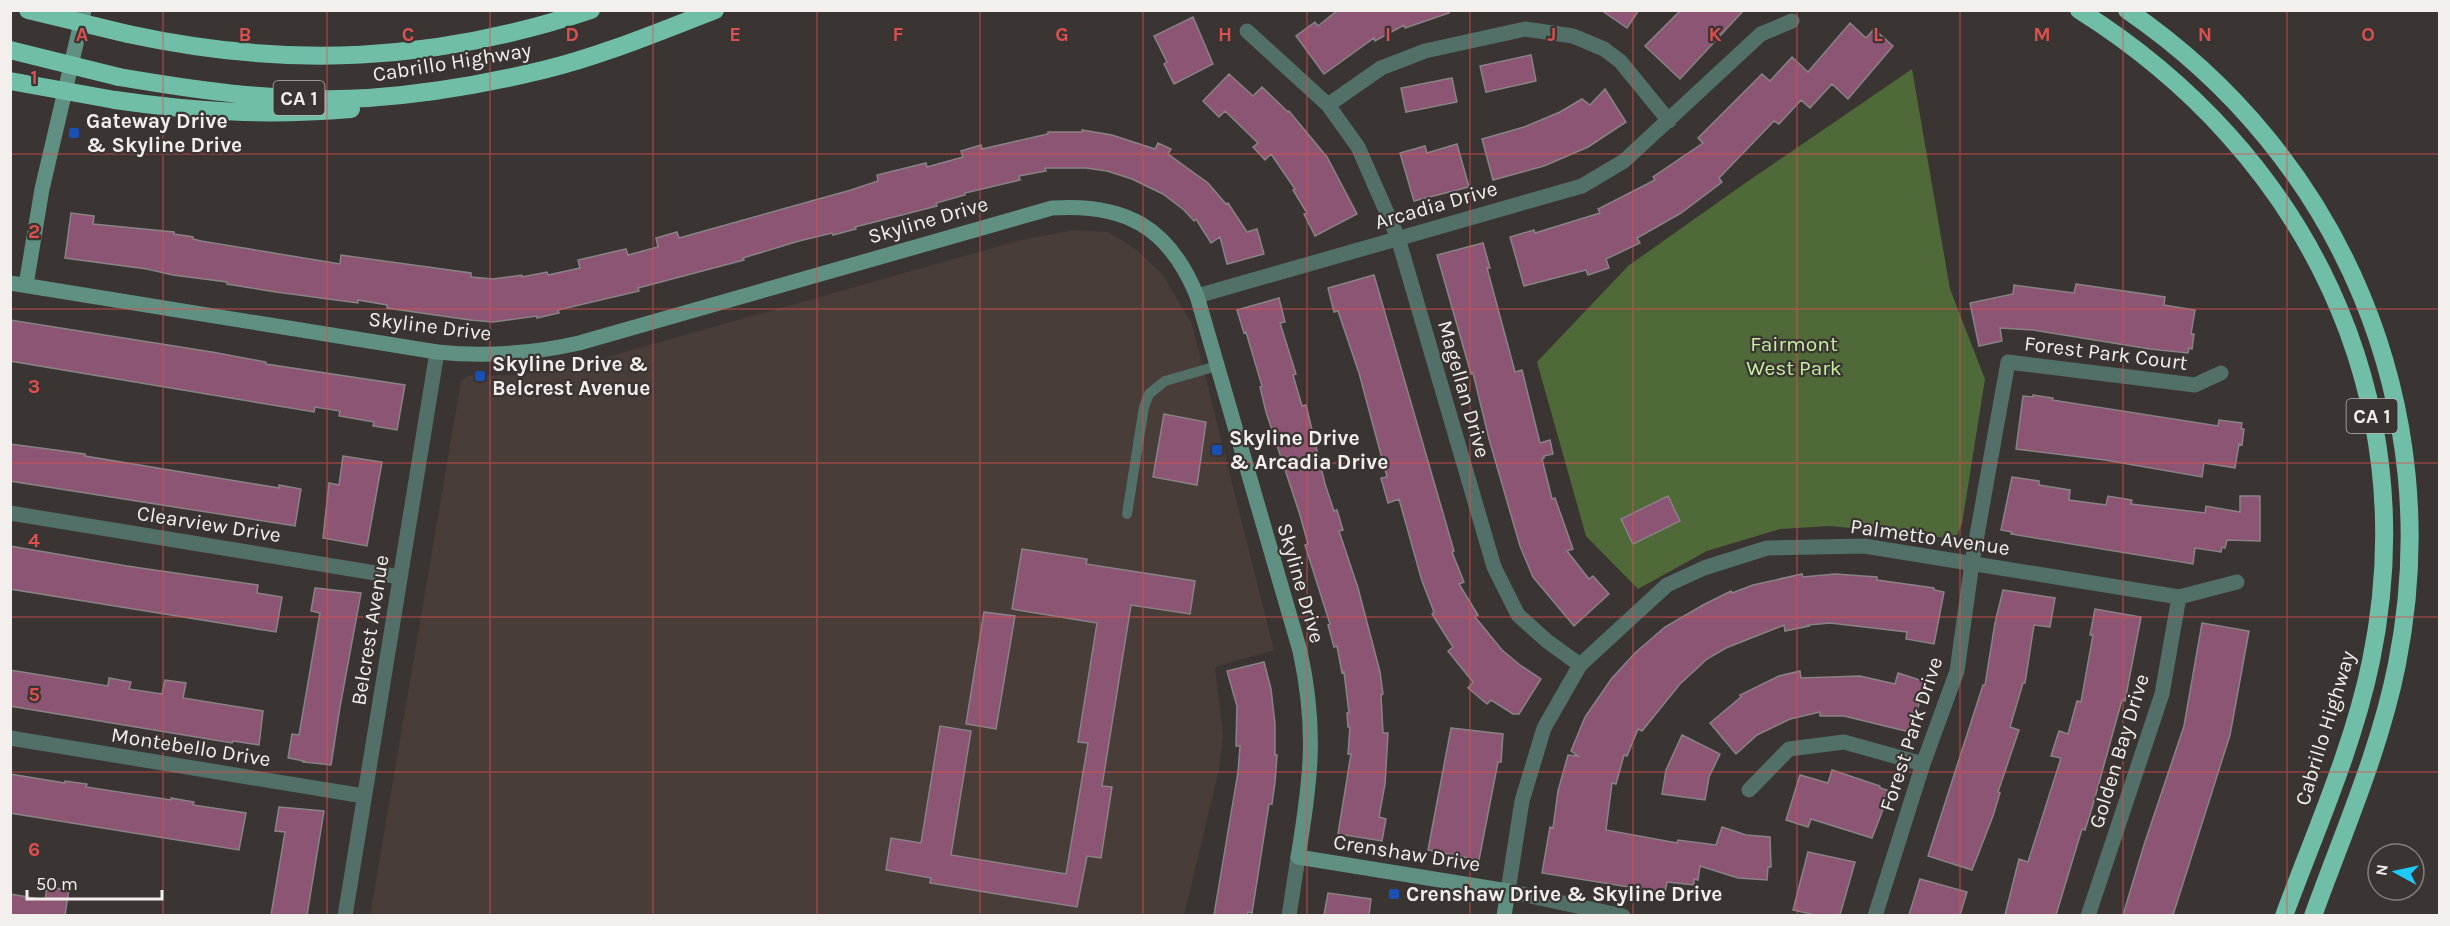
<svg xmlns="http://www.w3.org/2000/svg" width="2450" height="926" font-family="Karla,sans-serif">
  <rect width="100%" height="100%" fill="#3a3432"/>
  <!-- built -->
  <path fill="#483d39" d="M1074 230 1108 232 1137 250 1163 275 1192 324 1274 650 1215 667 1223 735 1219 770 1184 915 370 916 461 381 468 376 514 375 575 366 1021 240Z"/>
  <!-- green -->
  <path fill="#506939" d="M1912 69 1950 289 1985 379 1962 524 1957 535 1948 538 1830 526 1780 529 1707 551 1638 589 1586 536 1537 362 1628 266 1741 186Z"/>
  <!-- building -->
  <path fill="#8c5573" stroke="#898386" stroke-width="1.5" d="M1338 10H1449V13L1405 28 1404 25 1375 41 1374 38 1324 74 1296 36 1315 22 1318 26Z
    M1601 10H1639L1627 28Z
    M1681 10H1744L1680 79 1645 46Z
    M1193 17 1213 64 1174 84 1164 64 1167 62 1154 36Z
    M1850 23 1866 38 1874 29 1893 46 1848 99 1832 84 1810 108 1801 100 1779 124 1774 121 1719 178 1722 182 1681 213 1637 238 1640 243 1606 259 1609 268 1588 275 1586 270 1524 286 1510 237 1534 230 1535 233 1600 213 1598 209 1655 180 1653 177 1703 143 1698 138 1762 74 1770 81 1792 57 1808 72Z
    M1531 55 1536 81 1486 92 1480 66Z
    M1229 74 1253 96 1262 87 1288 112 1289 111 1327 157 1357 214 1315 236 1304 214 1307 213 1293 190 1295 189 1271 154 1265 160 1253 147 1258 143 1225 111 1219 117 1203 101Z
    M1452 78 1457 102 1406 112 1401 88Z
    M1605 89 1626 122 1588 147 1544 166 1493 180 1482 139 1524 127 1560 112 1582 99 1590 105Z
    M1082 130 1112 135 1155 149 1158 143 1171 149 1168 154 1208 183 1226 204 1228 203 1247 232 1257 229 1264 254 1227 264 1220 237 1211 243 1196 219 1194 221 1184 210 1163 194 1132 179 1107 171 1086 168H1045L1046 171 1019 176 1020 180 965 193V195L936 203 937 206 855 227 856 229 833 235 832 233 799 241 743 258 744 260 638 288 639 291 558 310 559 313 537 318V316L493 322 470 320 387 308V305L358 300V303L276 292 227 284V282L173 275 147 269 65 258 71 213 94 216 93 224 174 232V234L193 237V239L201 241 340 264 341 255 471 273V277L493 279 522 275V277L547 272 548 275 580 268 578 260 626 249 628 255 658 247 656 238 677 232 679 238 851 190 878 181 877 175 926 163 927 167 963 157 961 151 981 145 982 149 1048 134V132H1082Z
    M1457 144 1469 187 1414 201 1400 153 1425 146 1427 153Z
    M1483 243 1490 268H1487L1515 372 1522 370 1540 443 1550 440 1553 454 1544 456V458L1542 459 1552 499 1555 498 1573 549 1567 551 1589 579 1593 576 1609 594 1574 626 1533 577 1520 546 1489 439 1473 373 1471 374 1437 255Z
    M1374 275 1454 551 1452 552 1464 582 1459 584 1478 615 1475 617 1502 650 1520 665 1541 679 1519 714H1513L1491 700 1487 704 1468 688 1473 682 1448 651 1453 647 1432 614 1434 612 1422 581 1399 499 1388 503 1381 478 1387 477 1359 373 1338 311 1334 312 1328 288Z
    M2076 284 2165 297 2164 305 2195 310 2191 334H2194L2192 349 2189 348 2188 353 2150 349 2033 330 2000 328 2002 341 1979 346 1970 303 2013 294 2014 285 2074 293Z
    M1279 298 1285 322 1280 323 1296 374 1293 375 1302 406 1306 405 1325 484 1334 511 1337 510 1343 530 1339 531 1358 588 1380 672 1383 694 1381 695 1383 733H1388L1385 784 1379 817 1386 819 1382 841 1338 834 1351 754H1348L1350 727H1348L1347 713H1349L1344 672 1342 673 1337 646 1334 647 1328 625 1330 624 1305 545 1308 544 1300 515 1266 412 1260 387 1262 386 1246 332 1244 333 1237 310Z
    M10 320 212 352 266 362V364L405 385 397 430 373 426 374 422 339 416 340 411 315 407 314 412 10 361Z
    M2033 395 2053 398 2052 400 2218 426 2219 420 2242 423 2241 429H2244L2242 445 2239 444 2235 468 2204 463 2202 477 2105 460 2016 449 2023 396 2033 397Z
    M1164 414 1206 422 1197 485 1153 477Z
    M10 444 85 454V456L279 488V485L301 489 295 526 10 481Z
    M343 456 382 462 367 546 323 538 329 483 339 485Z
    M2012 477 2039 481V485L2070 490 2069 500 2106 505 2108 496 2132 500 2131 504 2205 513 2206 506 2240 512V496H2260V541L2227 540 2225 548 2222 547 2221 552 2195 548 2193 564 2011 534 2012 532 2001 530Z
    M1668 496 1680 521 1633 544 1621 519Z
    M10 546 127 566 258 585 257 593 282 597 276 632 10 589Z
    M1022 549 1087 559 1086 564 1195 581 1190 614 1131 605 1102 786 1112 787 1101 858 1087 856 1077 907 930 883 931 878 886 870 891 838 921 843 940 726 971 731 951 855 1066 874 1088 743 1078 742 1097 623 1012 609Z
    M1802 574 1803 577 1835 574 1877 577V580L1934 588V590L1944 592 1934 644 1906 639 1907 632 1830 623 1808 625 1809 626 1785 631 1784 625 1726 648 1707 659 1680 684 1642 731 1638 729 1627 756 1624 755 1616 784 1612 783 1606 830 1677 843 1678 840 1716 845 1722 827 1746 835 1770 837 1771 867H1768L1767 880 1738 878 1700 866 1698 880 1694 879V885L1667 882 1665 893 1542 873 1550 827 1553 828 1558 791 1568 755 1578 756 1571 751 1585 717 1612 678 1636 652 1665 627 1703 605 1731 591 1732 593 1753 585Z
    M315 588 361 593 340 707 331 765 303 762 304 761 288 758 292 734 299 735 320 613 311 611Z
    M2003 590 2055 598 2050 627 2034 625 2025 683H2023L2010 727 2019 730 1998 792 2000 793 1993 816 1972 870 1928 856 1983 685H1985L1995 623Z
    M2095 609 2141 617 2125 701 2122 700 2092 808 2085 830 2082 829 2056 915H2005L2019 859 2028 862 2061 758 2051 756 2059 731 2068 734 2077 701 2081 702 2093 635H2090Z
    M984 612 1015 616 996 729 966 724Z
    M2202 623 2249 631 2230 735 2173 915H2123L2144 845 2184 726Z
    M1264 662 1271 689 1275 724V755H1277L1275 782 1272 804H1269L1252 913 1248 912 1247 915H1214L1238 772 1240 746H1236L1237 706 1227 671Z
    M10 670 108 686 109 678 131 682 129 689 162 694 165 680 186 683 183 698 263 711 259 745 233 741 232 743 10 706Z
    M1800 671 1801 678 1860 676 1895 684 1898 673 1926 682 1910 732 1844 716H1820V712L1790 719 1757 735 1736 754 1710 723 1741 697 1740 695 1779 676Z
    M1451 728 1503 734 1501 762H1498L1479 860 1428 850Z
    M1682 735 1720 754 1709 777 1705 800 1662 794 1666 770Z
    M1832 770 1880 786V788L1890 791 1872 838 1811 819 1808 827 1786 820 1800 775 1828 783Z
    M10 774 65 783V781L87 784 86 787 171 800V798L194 802 193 805 246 813 239 850 10 813Z
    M279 807 324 811 307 915H271L285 832 275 831Z
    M1808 852 1855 862 1840 915H1815L1793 910Z
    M1920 879 1967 892 1960 915H1909Z
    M47 887 69 890 65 915H10V894L45 900Z
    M1328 893 1371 899 1369 915H1324Z"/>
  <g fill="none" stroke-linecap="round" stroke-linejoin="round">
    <!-- lane -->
    <path stroke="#527067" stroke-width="10" d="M1127 514 1144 407 1149 394 1165 381 1217 366"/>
    <!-- street -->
    <path stroke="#527067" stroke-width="15" d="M1247 31 1328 105 1358 147 1398 238 1494 567 1518 615 1547 641 1580 665
      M1328 105 1381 68 1425 51 1525 29 1573 36 1604 49 1620 61 1669 121
      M1197 296 1582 186 1624 161 1761 34 1792 21
      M10 513 400 577
      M10 738 364 796
      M1749 790 1789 749 1844 742 1923 764
      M345 916 437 352
      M1289 916 1298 857
      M1623 916 1508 891 1522 801 1544 728 1580 665 1667 585 1704 568 1767 548 1864 546 2179 597 2237 582
      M1875 916 1923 764 1957 671 1972 563 2008 362 2195 385 2221 373
      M2088 916 2162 694 2179 597"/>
    <!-- secondary -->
    <path stroke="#5f9081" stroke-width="15" d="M10 283 437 352C486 357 531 354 579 343L1052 208C1125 203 1169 227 1197 296L1300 651C1317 729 1311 779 1298 857L1508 891 1504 916
      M26 285 42 189 84 10"/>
    <!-- highway -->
    <path stroke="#70bea8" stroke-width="18" d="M2079 10C2305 152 2426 395 2371 661 2353 748 2315 832 2284 916
      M2127 10C2342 157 2448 408 2397 664 2380 750 2343 833 2313 916
      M128 34C289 69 434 62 591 10
      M119 77C201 91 285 103 368 98 427 94 485 84 543 70 601 56 658 32 715 10
      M115 100C198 112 267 116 351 109"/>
    <!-- highway-bridge -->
    <path stroke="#70bea8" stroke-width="18" d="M28 10 128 34
      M10 50 119 77
      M10 81 115 100"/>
  </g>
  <!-- grid -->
  <path fill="none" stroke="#dc504f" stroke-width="1.5" stroke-opacity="0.55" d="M163 10V916M327 10V916M490 10V916M653 10V916M817 10V916M980 10V916M1143 10V916M1307 10V916M1470 10V916M1633 10V916M1797 10V916M1960 10V916M2123 10V916M2287 10V916M10 154H2440M10 309H2440M10 463H2440M10 617H2440M10 772H2440"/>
  <!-- markers -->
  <g fill="#1a4fb4" stroke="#3a3432" stroke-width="2">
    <rect x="68" y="127" width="12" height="12" rx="3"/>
    <rect x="474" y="370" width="12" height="12" rx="3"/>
    <rect x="1211" y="444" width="12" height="12" rx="3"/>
    <rect x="1388" y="888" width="12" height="12" rx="3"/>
  </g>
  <g text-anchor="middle" stroke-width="4.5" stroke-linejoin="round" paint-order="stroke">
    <!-- shield labels -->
    <g fill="#3a3432" stroke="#bbb7b5" stroke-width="1.5">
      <rect x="273.5" y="81" width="51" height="34" rx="4.5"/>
      <rect x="2346.5" y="399" width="51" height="34" rx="4.5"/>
    </g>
    <g font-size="20" font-weight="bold" fill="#f2efed">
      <text x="299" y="105">CA 1</text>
      <text x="2372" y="423">CA 1</text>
    </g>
    <!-- street labels -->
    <g font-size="21" fill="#f2efed" stroke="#3a3432">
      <text transform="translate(452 62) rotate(-9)" y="7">Cabrillo Highway</text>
      <text transform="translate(1436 205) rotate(-16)" y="7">Arcadia Drive</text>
      <text transform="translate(928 220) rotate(-16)" y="7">Skyline Drive</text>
      <text transform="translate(430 326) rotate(7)" y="7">Skyline Drive</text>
      <text transform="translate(2106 353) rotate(7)" y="7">Forest Park Court</text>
      <text transform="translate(1464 389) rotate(74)" y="7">Magellan Drive</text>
      <text transform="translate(209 524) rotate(9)" y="7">Clearview Drive</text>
      <text transform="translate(1930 537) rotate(8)" y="7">Palmetto Avenue</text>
      <text transform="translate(1301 583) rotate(74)" y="7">Skyline Drive</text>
      <text transform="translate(370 630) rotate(-81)" y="7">Belcrest Avenue</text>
      <text transform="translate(2325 728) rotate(-73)" y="7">Cabrillo Highway</text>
      <text transform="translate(1911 734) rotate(-72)" y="7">Forest Park Drive</text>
      <text transform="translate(191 747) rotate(9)" y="7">Montebello Drive</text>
      <text transform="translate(2119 751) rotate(-73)" y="7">Golden Bay Drive</text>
      <text transform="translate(1407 853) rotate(9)" y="7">Crenshaw Drive</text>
    </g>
    <!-- poi labels -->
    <g font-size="21" font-weight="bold" fill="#f2efed" stroke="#3a3432" text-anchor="start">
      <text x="86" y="128">Gateway Drive<tspan x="86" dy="24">&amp; Skyline Drive</tspan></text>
      <text x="492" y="371">Skyline Drive &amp;<tspan x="492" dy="24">Belcrest Avenue</tspan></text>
      <text x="1229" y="445">Skyline Drive<tspan x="1229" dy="24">&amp; Arcadia Drive</tspan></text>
      <text x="1406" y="901">Crenshaw Drive &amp; Skyline Drive</text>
    </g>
    <!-- park labels -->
    <g font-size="21" fill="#c5f0a0" stroke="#3a3432">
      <text x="1794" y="351">Fairmont<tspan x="1794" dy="24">West Park</tspan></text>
    </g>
  </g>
  <g font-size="20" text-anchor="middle" font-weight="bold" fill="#dc504f" stroke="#3a3432" stroke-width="4.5" stroke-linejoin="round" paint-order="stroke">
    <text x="82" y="41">A</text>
    <text x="245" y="41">B</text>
    <text x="408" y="41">C</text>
    <text x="572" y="41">D</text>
    <text x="735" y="41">E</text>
    <text x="898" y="41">F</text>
    <text x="1062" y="41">G</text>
    <text x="1225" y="41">H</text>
    <text x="1388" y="41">I</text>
    <text x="1552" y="41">J</text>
    <text x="1715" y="41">K</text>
    <text x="1878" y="41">L</text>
    <text x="2042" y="41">M</text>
    <text x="2205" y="41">N</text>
    <text x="2368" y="41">O</text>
    <text x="34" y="84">1</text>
    <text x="34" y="238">2</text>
    <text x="34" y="393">3</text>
    <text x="34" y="547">4</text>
    <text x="34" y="701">5</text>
    <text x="34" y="856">6</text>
  </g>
  <!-- border -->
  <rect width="2450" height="926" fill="none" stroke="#f2efed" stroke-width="24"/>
  <!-- north arrow -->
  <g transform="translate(2396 872) rotate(278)"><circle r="28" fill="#3a3432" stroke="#847f7d" stroke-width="1.5"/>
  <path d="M0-4.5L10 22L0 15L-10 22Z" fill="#1dc9fd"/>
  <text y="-9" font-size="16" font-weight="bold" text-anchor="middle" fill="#f2efed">N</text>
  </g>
  <!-- scale -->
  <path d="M27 890v9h135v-9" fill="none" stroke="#f2efed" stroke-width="3"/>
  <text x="36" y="890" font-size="18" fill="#f2efed" stroke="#3a3432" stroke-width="4.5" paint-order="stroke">50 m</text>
</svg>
